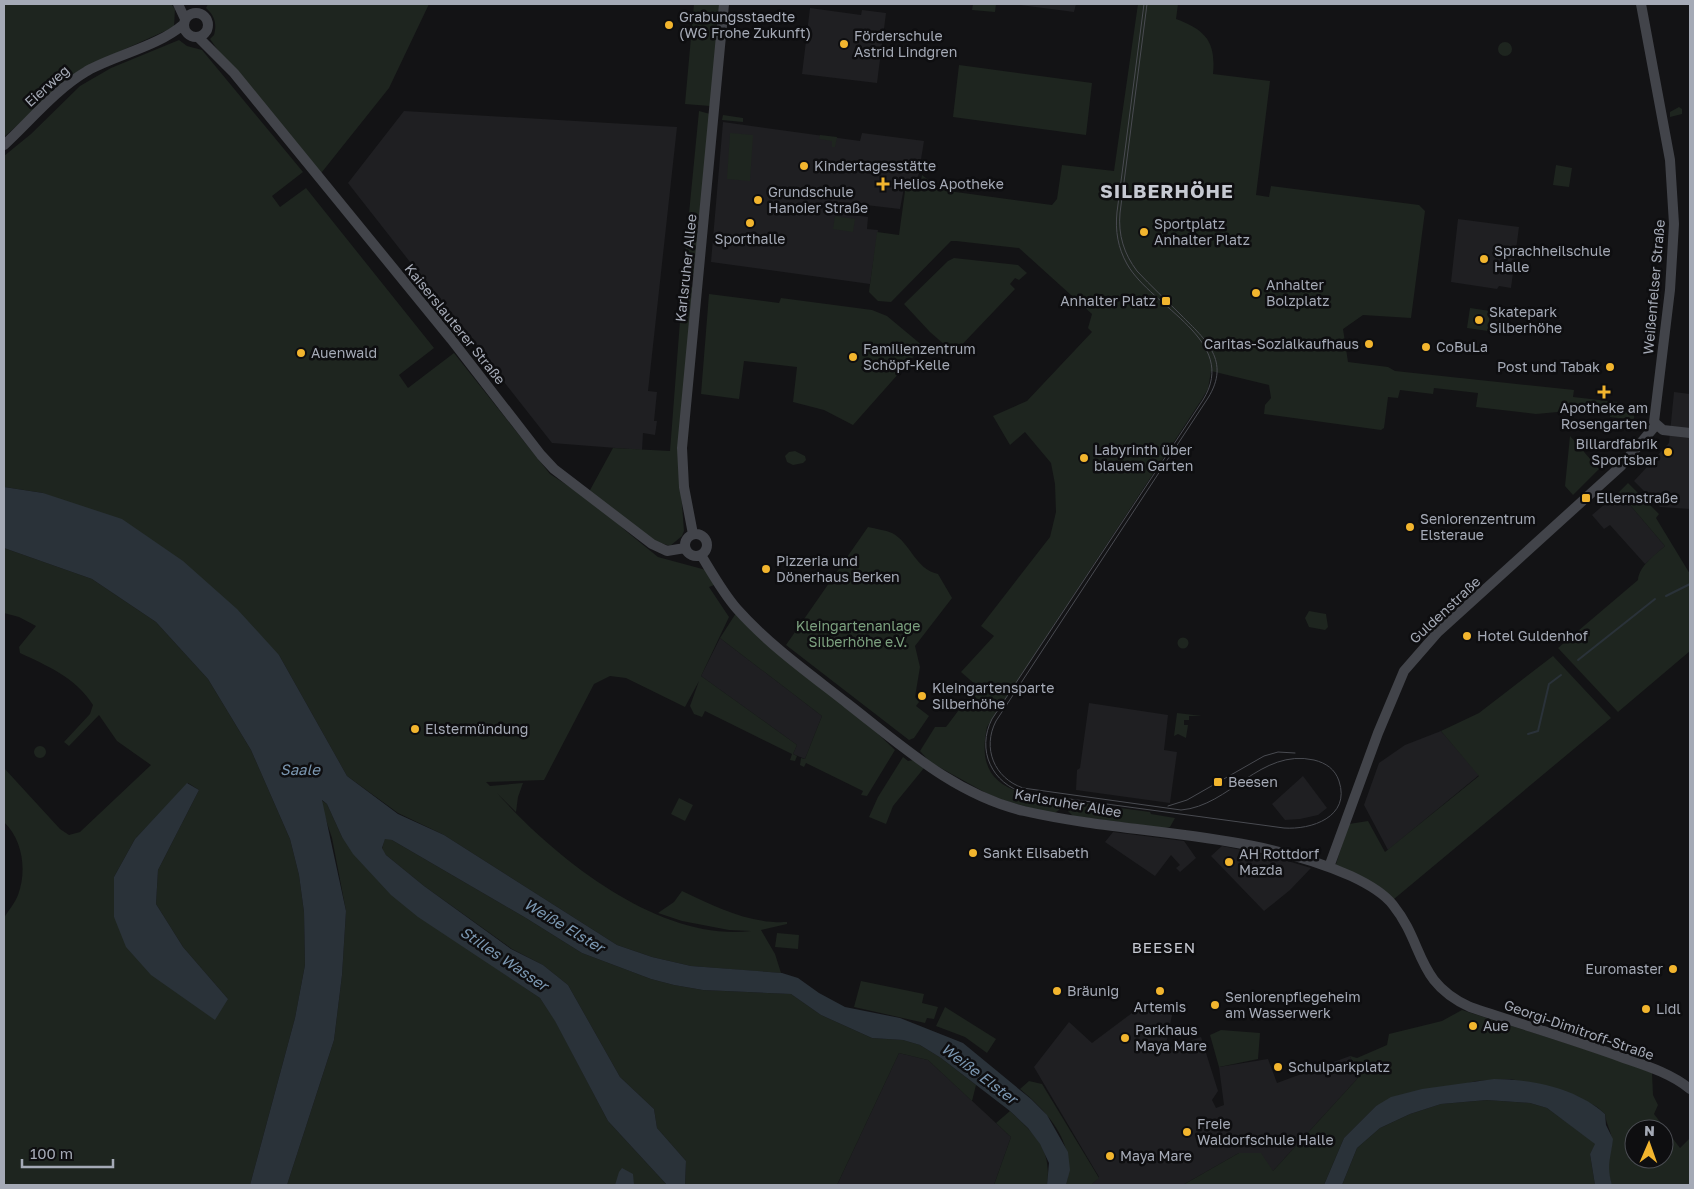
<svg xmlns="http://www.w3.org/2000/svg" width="1694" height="1189" font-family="'Golos Text',sans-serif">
  <rect width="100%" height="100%" fill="#131315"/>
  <!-- built -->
  <path fill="#1f1f22" d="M1013 4H1076L1074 12Z
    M810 8 861 15 862 10 886 13 877 83 802 74Z
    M404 111 677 127 648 391 657 392 654 421H657L655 435 643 433 642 450 552 443 348 183Z
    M723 122 860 141 862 133 924 141 917 184 905 182 900 209 840 202 837 205 836 213 868 217 867 229 878 230 870 284 711 262Z
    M1458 219 1519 227 1511 288 1499 286 1497 289 1451 282Z
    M1674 392 1690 394V509L1660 507 1634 481 1669 443Z
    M1619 492 1665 546 1645 564 1610 525 1604 529 1592 515Z
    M720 638 822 716 805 759 793 754 797 745 701 676Z
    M1089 703 1168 715 1164 750 1177 752 1170 803 1076 790 1077 770 1080 768Z
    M1441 731 1479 775 1388 850 1364 805 1379 763 1405 745Z
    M1303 776 1327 808 1318 815 1300 819 1285 820 1272 804Z
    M1113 832 1184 841 1196 858 1180 872 1176 868 1180 865 1171 855 1155 876 1105 842Z
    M1222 846 1271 856 1311 868 1290 890 1264 911 1211 856Z
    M1148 1001 1172 1015 1165 1049 1201 1037 1218 1091 1212 1100 1216 1108 1224 1105 1219 1067 1268 1059 1277 1083 1350 1056 1358 1078 1273 1171 1239 1153 1183 1185H1091L1099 1177 1034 1067 1069 1022 1092 1043Z
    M899 1053 928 1060 1011 1137 994 1185H837Z"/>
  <!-- green -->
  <path fill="#1e251f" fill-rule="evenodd" d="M4 4H171L175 9 174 27 83 68 4 137Z
    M208 4H429L389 88 318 177 234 73 210 39 214 35C217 24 215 16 206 8Z
    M694 4H721L710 106 685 104Z
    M973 4H996L995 12 972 10Z
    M1138 4H1178L1176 19C1206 30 1216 42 1213 74L1270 81 1256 195 1269 197 1271 186 1419 205 1425 211 1411 318 1363 315 1343 329 1348 362 1388 367 1395 371 1574 390 1573 397 1617 402V408L1634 411V420L1610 417V414L1579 410 1536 414 1476 407 1478 393 1434 388 1433 394 1400 390 1398 398 1388 397 1384 428 1381 430 1264 414 1265 405 1271 398 1269 385 1211 371 1208 389 1202 399 987 727C974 787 1015 794 1062 800L1059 810 1053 814 1003 800 986 793 930 762 920 751 935 727H946L977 686 961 672 994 636 981 626 1050 537 1056 512 1055 484 1051 463 1025 432 1010 445 993 416 1027 401 1092 332 1088 328 1092 314 1019 248 956 241H951L891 302 878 301 869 292 877 232 899 235 906 184 920 186 922 175 941 190 1052 205 1057 199 1062 165 1114 171Z
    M179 40 187 46 202 50 303 172 272 196 280 207 306 188 434 348 399 375 408 388 454 353 550 474 573 489 580 488 626 531 658 557 706 570 714 585 709 587 729 617 701 676 797 745 793 754 797 756 795 761 790 760 792 754 705 711 702 717 694 714 690 706 699 681 685 707 626 678 610 676 594 684 544 780 486 782 490 786 523 783 518 797 516 812 497 793C554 857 658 942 751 931L729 930 682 921 658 913 674 902 682 891C716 907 749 924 787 922V924L761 930 775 954 781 973 691 966 652 957 617 945 444 835 398 813 347 776 279 655 43 493 4 487V156L31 134 80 86 111 68Z
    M1498 49a7 7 0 1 1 14 0a7 7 0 1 1-14 0Z
    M959 65 1092 83 1086 135 953 117Z
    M1679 107 1682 109V114L1670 117V112Z
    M699 111 714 115 699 275H683Z
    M723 115 743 118V122L722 120Z
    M730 133 753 135 750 181 727 179Z
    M820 135 837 137 835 147H832V141L819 139Z
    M1556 165 1572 168 1569 187 1553 185Z
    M835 216 855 219 853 232 833 229Z
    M954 258 1018 265 1027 273 1019 280 1015 278 1010 284 1015 289 954 353 930 332 904 304 948 261Z
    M683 282 696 289 679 465 684 531 682 536 670 546 655 541 589 492 613 448 670 451Z
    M709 294 779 303 781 298 872 310 887 316 923 346 853 425 824 410 793 402 797 367 744 361 739 399 701 394Z
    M1470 308 1490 311 1488 331 1467 328Z
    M1570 436 1599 469 1573 495 1565 486Z
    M795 451 805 456 806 460 803 463 793 465 787 462 785 456 789 452Z
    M1628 483 1659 514 1656 518 1690 574V651L1618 712 1558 648 1638 580C1639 566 1655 555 1665 546L1619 492Z
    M868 527C876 529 885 530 892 533 911 543 915 569 938 574L952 598 915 646 920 667 915 697 919 702 916 706 929 716 914 738 909 740 786 645Z
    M4 548 92 579 156 622 208 679 251 750 290 839 299 875 304 912 305 965 295 1018 250 1185H4V918C8 911 15 903 18 895 27 871 23 840 4 822V768L60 829 69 835 80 832 151 765 117 741 99 715 69 746 64 742 90 714 93 705C76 678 48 666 20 653L19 647 36 626 19 617 4 613ZM188 783 199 790 158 870 156 904 183 947 228 999 114 917V877L135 839Z
    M738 610 839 697 895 750 867 796 861 795 863 791 806 763 804 767 800 765 801 758 805 759 822 716 720 638Z
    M1309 611 1326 614 1328 627 1325 630 1309 627 1305 618Z
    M1177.5 643a5.5 5.5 0 1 1 11 0a5.5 5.5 0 1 1-11 0Z
    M1553 656 1611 718 1394 899 1335 867 1349 824 1368 821 1385 852 1479 776 1441 731 1479 713Z
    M1177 713 1202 716H1189V720H1184V725H1188L1186 738 1178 734 1174 736Z
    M34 752a6 6 0 1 1 12 0a6 6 0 1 1-12 0Z
    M903 757 908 761 913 760 924 768 893 806 886 824 869 817 878 797Z
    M679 798 693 805 685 821 671 814Z
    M321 800 327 804 342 837 496 968 540 998 555 1020 608 1121 667 1185H287L334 1040 342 975 346 911 332 838 322 808Z
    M1068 801 1150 812 1151 814 1175 818 1170 827 1165 828 1073 816 1068 811Z
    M385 838 392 840 526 918 582 953 651 979 674 985 703 990 791 994 821 1015 872 1038 903 1040 920 1045 941 1058 976 1085 972 1101 928 1060 899 1053 837 1185H685L686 1161 657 1128 654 1109 620 1077 568 985 543 965 512 949 424 886 386 855 382 849Z
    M777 933 799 935 798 949 775 947Z
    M861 981 924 994 922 1003 938 1007 934 1019 927 1018 925 1023 854 1007Z
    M945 1007 996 1039 987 1053 965 1037 936 1026Z
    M1462 1010 1615 1059 1652 1073 1653 1095 1658 1105 1654 1114 1680 1148 1690 1138V1185H1612C1609 1176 1606 1166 1608 1157 1609 1153 1612 1149 1612 1145 1613 1133 1606 1125 1605 1114L1597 1107 1577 1096 1511 1079 1476 1081 1376 1106 1344 1138 1324 1185H1183L1239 1153H1261L1273 1171 1358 1078 1350 1056 1357 1058 1387 1045 1389 1034 1442 1021ZM1634 1129H1664V1159H1634Z
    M1221 1030 1260 1033 1258 1059 1219 1067 1210 1035Z
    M1029 1081 1042 1084 1099 1178 1091 1185H1066C1077 1145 1050 1114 1020 1089Z
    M1487 1100 1530 1103 1547 1108 1596 1144 1590 1154 1595 1185H1342L1357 1148 1380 1128 1410 1114 1441 1104Z
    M1010 1111C1035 1135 1052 1148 1047 1185H994L1011 1137 996 1123Z"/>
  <!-- water -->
  <path fill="#2a3239" d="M4 487 43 493 122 519 183 561 237 609 279 655 347 776 398 814 444 835 617 945 652 957 691 966 782 973 798 978 819 993 845 1007 900 1018 963 1043 1031 1099 1047 1115 1068 1152 1070 1170 1066 1185H1047L1049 1163 1040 1144 1028 1128 1010 1111 941 1058 920 1045 903 1040 872 1038 821 1015 791 994 703 990 674 985 651 979 582 953 526 918 392 840 385 839 382 848 386 855 424 886 511 949 543 965 568 985 620 1077 654 1109 657 1128 686 1161 685 1185H667L608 1121 555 1021 540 998 418 917 391 895 353 854 342 837 327 804 322 800 346 911 342 975 334 1040 287 1185H250L295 1018 305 965 304 912 299 875 290 839 251 750 208 679 156 622 92 579 4 548Z
    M187 783 199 790 158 870 156 904 183 947 228 999 215 1020 151 975 126 947 114 917V877L135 839Z
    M1494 1079C1530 1079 1577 1088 1605 1114L1606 1125 1613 1139C1611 1158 1606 1165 1612 1185H1595L1590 1154 1595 1144 1547 1108 1530 1103 1487 1100 1441 1104 1410 1114 1380 1128 1357 1148 1342 1185H1324L1344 1138 1376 1106 1391 1097 1422 1089Z
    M622 1168 633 1174 634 1185H615L619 1172Z"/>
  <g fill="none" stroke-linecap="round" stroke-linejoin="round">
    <!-- stream -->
    <path stroke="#2a3239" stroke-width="2" d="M1666 596 1690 584
      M1578 660 1655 599
      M1528 734 1538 731 1549 684 1561 675"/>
    <!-- secondary -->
    <path stroke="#42444a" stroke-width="10" d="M178 4 185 19
      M1641 4 1670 160 1674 224 1670 290 1654 422 1663 430 1690 433
      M184 25a12 12 0 1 1 24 0a12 12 0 1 1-24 0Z
      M198 37 234 73 451 339 541 455 554 469 652 544 667 551 685 548
      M4 145C31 120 55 90 87 71 118 54 157 47 184 24
      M693 534 684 487 682 448 724 4
      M685 545a11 11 0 1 1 22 0a11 11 0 1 1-22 0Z
      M701 555C712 573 723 593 737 609 770 646 810 674 848 704 902 746 955 795 1024 811 1133 836 1247 830 1351 876 1366 883 1383 892 1393 905 1425 945 1415 982 1470 1007 1520 1024 1571 1039 1621 1057 1644 1065 1671 1073 1690 1089
      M1329 867 1378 733 1404 671 1438 632 1621 466 1656 425"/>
    <!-- tram -->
    <path stroke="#494b51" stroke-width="1" d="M1144 4 1117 212C1115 231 1118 248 1127 264 1152 308 1240 340 1203 400L992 719C976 750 992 784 1025 793L1284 828C1311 830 1351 817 1339 781 1335 769 1326 763 1314 760 1260 748 1230 806 1181 810L1023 788C994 778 982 748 996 721L1208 398C1231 361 1206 340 1181 315 1166 300 1151 286 1137 271 1124 254 1118 235 1120 213L1147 4
      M1168 806 1187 800 1264 756 1278 752 1295 753"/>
  </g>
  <!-- markers -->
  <g fill="#f2b52e" stroke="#0e0e10" stroke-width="2">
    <circle cx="669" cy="25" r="5"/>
    <circle cx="844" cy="44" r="5"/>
    <circle cx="804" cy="166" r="5"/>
    <path d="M880.5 176.5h5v5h5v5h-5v5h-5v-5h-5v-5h5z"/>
    <circle cx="758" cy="200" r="5"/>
    <circle cx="750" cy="223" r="5"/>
    <circle cx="1144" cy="232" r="5"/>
    <circle cx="1484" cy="259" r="5"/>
    <circle cx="1256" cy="293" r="5"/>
    <rect x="1161" y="296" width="10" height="10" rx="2.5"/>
    <circle cx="1479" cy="320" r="5"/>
    <circle cx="1369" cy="344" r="5"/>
    <circle cx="1426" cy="347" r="5"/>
    <circle cx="301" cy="353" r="5"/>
    <circle cx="853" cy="357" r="5"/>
    <circle cx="1610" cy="367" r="5"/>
    <path d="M1601.5 384.5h5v5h5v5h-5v5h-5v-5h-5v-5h5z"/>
    <circle cx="1668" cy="452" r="5"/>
    <circle cx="1084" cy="458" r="5"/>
    <rect x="1581" y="493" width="10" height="10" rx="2.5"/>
    <circle cx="1410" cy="527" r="5"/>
    <circle cx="766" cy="569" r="5"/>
    <circle cx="1467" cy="636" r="5"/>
    <circle cx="922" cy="696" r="5"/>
    <circle cx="415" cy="729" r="5"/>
    <rect x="1213" y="777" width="10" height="10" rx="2.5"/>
    <circle cx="973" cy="853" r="5"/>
    <circle cx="1229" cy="862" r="5"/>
    <circle cx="1673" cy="969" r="5"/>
    <circle cx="1057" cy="991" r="5"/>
    <circle cx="1160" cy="991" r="5"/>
    <circle cx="1215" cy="1005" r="5"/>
    <circle cx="1646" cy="1009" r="5"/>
    <circle cx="1473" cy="1026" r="5"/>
    <circle cx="1125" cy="1038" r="5"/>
    <circle cx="1278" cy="1067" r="5"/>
    <circle cx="1187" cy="1132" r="5"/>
    <circle cx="1110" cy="1156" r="5"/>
  </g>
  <g text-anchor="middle" stroke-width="5" stroke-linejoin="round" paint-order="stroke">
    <!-- poi labels -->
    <g font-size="14" fill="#a5aab6" stroke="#0e0e10" text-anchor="start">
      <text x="679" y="22">Grabungsstaedte<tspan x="679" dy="16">(WG Frohe Zukunft)</tspan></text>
      <text x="854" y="41">Förderschule<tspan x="854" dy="16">Astrid Lindgren</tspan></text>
      <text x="814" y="171">Kindertagesstätte</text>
      <text x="893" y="189">Helios Apotheke</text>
      <text x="768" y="197">Grundschule<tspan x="768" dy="16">Hanoier Straße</tspan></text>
      <text x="1154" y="229">Sportplatz<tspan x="1154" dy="16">Anhalter Platz</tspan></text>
      <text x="750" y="244" text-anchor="middle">Sporthalle</text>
      <text x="1494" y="256">Sprachheilschule<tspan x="1494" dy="16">Halle</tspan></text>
      <text x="1266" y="290">Anhalter<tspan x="1266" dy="16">Bolzplatz</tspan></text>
      <text x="1156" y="306" text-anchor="end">Anhalter Platz</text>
      <text x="1489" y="317">Skatepark<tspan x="1489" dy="16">Silberhöhe</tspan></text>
      <text x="1359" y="349" text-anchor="end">Caritas-Sozialkaufhaus</text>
      <text x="1436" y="352">CoBuLa</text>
      <text x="863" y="354">Familienzentrum<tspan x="863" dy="16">Schöpf-Kelle</tspan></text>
      <text x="311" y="358">Auenwald</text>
      <text x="1600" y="372" text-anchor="end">Post und Tabak</text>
      <text x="1604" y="413" text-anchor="middle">Apotheke am<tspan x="1604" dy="16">Rosengarten</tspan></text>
      <text x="1658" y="449" text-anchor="end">Billardfabrik<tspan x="1658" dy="16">Sportsbar</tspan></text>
      <text x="1094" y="455">Labyrinth über<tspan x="1094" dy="16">blauem Garten</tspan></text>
      <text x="1596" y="503">Ellernstraße</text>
      <text x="1420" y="524">Seniorenzentrum<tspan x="1420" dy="16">Elsteraue</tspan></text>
      <text x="776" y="566">Pizzeria und<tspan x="776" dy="16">Dönerhaus Berken</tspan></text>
      <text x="1477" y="641">Hotel Guldenhof</text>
      <text x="932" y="693">Kleingartensparte<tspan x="932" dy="16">Silberhöhe</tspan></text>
      <text x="425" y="734">Elstermündung</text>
      <text x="1228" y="787">Beesen</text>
      <text x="983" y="858">Sankt Elisabeth</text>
      <text x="1239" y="859">AH Rottdorf<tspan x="1239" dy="16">Mazda</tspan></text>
      <text x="1663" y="974" text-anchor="end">Euromaster</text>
      <text x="1067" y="996">Bräunig</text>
      <text x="1225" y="1002">Seniorenpflegeheim<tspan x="1225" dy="16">am Wasserwerk</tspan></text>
      <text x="1160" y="1012" text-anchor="middle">Artemis</text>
      <text x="1656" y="1014">Lidl</text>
      <text x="1483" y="1031">Aue</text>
      <text x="1135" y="1035">Parkhaus<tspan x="1135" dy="16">Maya Mare</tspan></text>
      <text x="1288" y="1072">Schulparkplatz</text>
      <text x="1197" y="1129">Freie<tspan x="1197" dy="16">Waldorfschule Halle</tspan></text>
      <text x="1120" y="1161">Maya Mare</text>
    </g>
    <!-- street labels -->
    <g font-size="14" fill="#a5aab6" stroke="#0e0e10">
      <text transform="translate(47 86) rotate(-42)" y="5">Eierweg</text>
      <text transform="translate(686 268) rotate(-84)" y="5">Karlsruher Allee</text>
      <text transform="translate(1654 287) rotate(-85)" y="5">Weißenfelser Straße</text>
      <text transform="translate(455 324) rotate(51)" y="5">Kaiserslauterer Straße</text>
      <text transform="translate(1445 610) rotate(-43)" y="5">Guldenstraße</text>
      <text transform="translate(1068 803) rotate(10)" y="5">Karlsruher Allee</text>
      <text transform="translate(1579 1030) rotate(19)" y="5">Georgi-Dimitroff-Straße</text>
    </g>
    <!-- park labels -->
    <g font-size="14" fill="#7ca17f" stroke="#0e0e10">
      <text x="858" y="631">Kleingartenanlage<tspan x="858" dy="16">Silberhöhe e.V.</tspan></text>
    </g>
    <!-- water labels -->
    <g font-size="15" font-style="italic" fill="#7b97b1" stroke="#0e0e10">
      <text x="300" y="775">Saale</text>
      <text transform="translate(564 926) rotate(31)" y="5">Weiße Elster</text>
      <text transform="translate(504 959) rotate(34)" y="5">Stilles Wasser</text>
      <text transform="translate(979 1074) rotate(37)" y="5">Weiße Elster</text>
    </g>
    <!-- neighbourhood labels -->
    <g font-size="15" letter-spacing="1" fill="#c6c9d2" stroke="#0e0e10">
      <text x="1164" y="953">BEESEN</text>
    </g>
    <!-- district labels -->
    <g font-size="19" font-weight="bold" letter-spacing="1" fill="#c6c9d2" stroke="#0e0e10">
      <text x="1167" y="198">SILBERHÖHE</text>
    </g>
  </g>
  <!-- border -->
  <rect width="1694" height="1189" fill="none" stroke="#a5aab6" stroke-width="10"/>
  <!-- north arrow -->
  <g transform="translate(1649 1144) rotate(2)"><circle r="24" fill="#0e0e10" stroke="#4a4c52"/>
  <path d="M0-4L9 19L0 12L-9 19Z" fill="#f2b52e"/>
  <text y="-8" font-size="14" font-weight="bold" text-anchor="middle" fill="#a5aab6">N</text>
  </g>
  <!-- scale -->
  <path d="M22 1159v8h91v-8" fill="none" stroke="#a5aab6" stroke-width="2.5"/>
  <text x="30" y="1159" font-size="15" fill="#a5aab6" stroke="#0e0e10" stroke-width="4" paint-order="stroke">100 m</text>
</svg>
